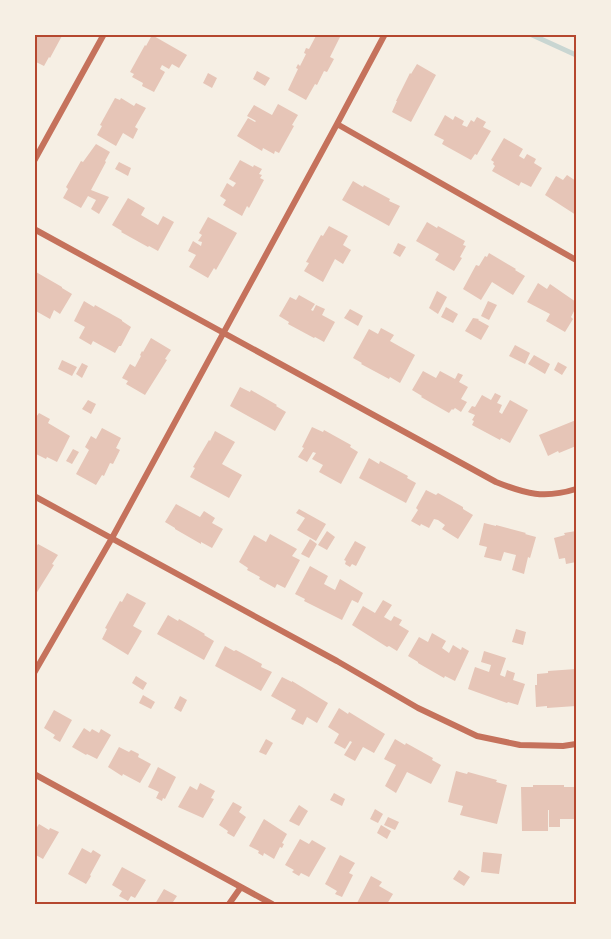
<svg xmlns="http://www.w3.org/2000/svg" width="611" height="939" font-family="'Times New Roman',serif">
  <rect width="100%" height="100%" fill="#f6efe4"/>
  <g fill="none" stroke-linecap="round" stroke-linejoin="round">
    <!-- stream -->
    <path stroke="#c9d6d2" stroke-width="5" d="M530 34 576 55"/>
  </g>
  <!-- building -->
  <path fill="#e6c5b7" d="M34 34H63L50 58 49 57 44 66 34 61Z
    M317 34H336L340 37 330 57 334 59 327 72 324 71 317 85 315 84 306 100 288 90 298 69 296 68 298 64 300 66 306 54 304 53 306 48 309 49Z
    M152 35 187 55 179 68 172 64 169 69 162 65 160 69 165 72 154 92 142 86 143 83 132 77 134 74 130 72 145 45 146 46Z
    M417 64 436 75 411 122 392 112 397 101H396L410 73 411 74Z
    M257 71 270 78 265 86 253 79Z
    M208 73 217 78 212 88 203 83Z
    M115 98 120 100 121 98 134 106 136 103 146 108 135 127 138 129 133 139 123 133 116 146 97 135 102 126 100 125Z
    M278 104 298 115 292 125 294 126 279 153 275 151 274 154 263 148 262 151 237 136 248 118 255 122 256 121 247 116 254 105 272 115Z
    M445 115 453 120 455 116 464 121 462 125 467 127 471 120 474 122 477 117 486 122 483 127 491 131 478 153 477 155 475 154 471 160 442 144 444 140 434 135Z
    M504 138 523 149 519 156 524 159 527 154 536 159 534 163 542 168 531 187 521 182 519 186 492 171 495 166 493 164 494 162 491 160Z
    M96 144 110 152 105 161 106 162 91 190 109 197 99 214 91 209 96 200 88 196 81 208 63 198 68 189 66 187 81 161 83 162Z
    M240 160 253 167 254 165 262 169 259 174 262 175 260 178 264 180 249 208 247 206 242 216 223 205 226 200 220 196 227 183 233 187 236 183 229 179Z
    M119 162 131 168 128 176 115 169Z
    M567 175 576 181 574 186 576 188V215L545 195 556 176 563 180Z
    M353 181 363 187 364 185 390 199 389 201 400 206 389 226 342 200Z
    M128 198 145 208 141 215 158 225 163 216 174 222 158 251 149 246 148 247 121 232 122 231 112 225Z
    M208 217 237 233 216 270 214 268 208 278 189 267 196 255 188 251 193 241 201 246 202 242 198 241 202 235 199 233Z
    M427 222 437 228 438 226 465 241 463 245 466 246 460 257 462 258 454 271 435 260 439 254 416 241Z
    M329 226 348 236 343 245 351 250 343 264 335 259 323 282 304 271 309 263 306 262 321 235 323 236Z
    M398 243 406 247 400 257 393 253Z
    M489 253 516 269 515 270 525 276 513 295 492 282 481 300 463 289 476 265 479 266 485 256 487 257Z
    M36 272 62 287V288L72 294 60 314 54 310 50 319 34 310Z
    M538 283 547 289 550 284 576 302 574 306 576 307 571 317 573 319 565 332 546 321 550 314 527 302Z
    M437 291 447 297 438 314 429 308Z
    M299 295 315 304 311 310 313 311 316 305 325 309 322 315 335 322 324 342 315 337 314 338 288 324 289 322 279 316 290 297 296 300Z
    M84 301 94 307 95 305 122 320V321L131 327 121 346H119L115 353 93 341 91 345 79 338 85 327 74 321Z
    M488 301 497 305 489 320 481 316Z
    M446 307 458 314 453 323 441 317Z
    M350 309 363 316 358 326 344 318Z
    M473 318 479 319 478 320 489 326 481 340 465 331Z
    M381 328 394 335 390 341 415 355 400 383 390 377 389 379 361 364 362 363 353 358 369 329 378 334Z
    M151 338 171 350 165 359 167 360 145 395 126 384 128 381 122 378 130 364 135 367 141 356 140 355 142 351 143 352Z
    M515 345 530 353 525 364 509 356Z
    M534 355 550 364 545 374 528 364Z
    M62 360 77 367 72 376 58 369Z
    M558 362 567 367 562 375 554 370Z
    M82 363 88 366 82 378 76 374Z
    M423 371 436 378 440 371 455 379 458 373 463 375 459 382 468 387 461 399 467 402 461 412 455 408 453 410 452 409 449 413 421 397 422 396 412 390Z
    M240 387 250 392 251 390 277 405 276 406 286 412 275 431 230 406Z
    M495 393 501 396 497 403 502 405 499 412 502 414 510 400 528 410 510 443 501 438 500 440 472 425 474 421 472 420 475 415 468 412 472 406 475 407 482 395 491 400Z
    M88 400 96 404 91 414 82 409Z
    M39 413 50 419 48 423 70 436 57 462 47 457 46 459 34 453V420Z
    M576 420V446L559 453 558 451 548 456 539 435Z
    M312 427 323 432 324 430 351 445 350 447 358 452 341 484 319 472 323 465 312 459 316 453 313 452 307 462 298 457 304 448 302 447Z
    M102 428 121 438 116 448 120 450 113 464 110 463 104 476 102 475 96 485 76 474 89 450 85 447 91 436 96 439Z
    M215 431 235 442 222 464 242 475 229 498 190 477 195 468 193 467 209 440 210 441Z
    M73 449 79 452 72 464 66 461Z
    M369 458 379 464 380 461 408 476 407 478 416 483 406 503 359 478Z
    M426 490 436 495 438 493 463 507V509L473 515 458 539 442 529 445 525 438 520 434 519 429 528 421 524 420 526 411 521 418 510 416 508Z
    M176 504 200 517 204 511 215 518 212 523 223 529 212 548 201 542V544L175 529V528L165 522Z
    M299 509 326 524 316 541 297 530 305 518 296 513Z
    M484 523 496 526V525L526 533 525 534 536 537 530 558 528 557 524 574 512 570 516 555 504 552 501 561 484 557 487 547 479 545Z
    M327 531 335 537 327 550 318 545Z
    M576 531V562L566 564 565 558 559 559 554 538 565 535 564 533Z
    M270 534 297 549 292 556 300 560 285 588 277 584 275 588 259 579 260 577 247 570 248 568 239 562 254 535 266 542Z
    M310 539 317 544 309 558 301 554Z
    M355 541 366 547 356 566 352 564 350 567 345 564 346 561 344 560Z
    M38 544 58 555 52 564 54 565 34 597V550Z
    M310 566 328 576 324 584 335 590 340 579 363 593 358 603 352 600 342 620 304 601 305 599 295 594Z
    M127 593 146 603 133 626 142 631 128 655 102 639 107 629 105 628 120 601 122 602Z
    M383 600 392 605 384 617 391 621 394 616 402 620 399 625 409 631 397 651 389 646 387 647 352 625 363 606 375 613Z
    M168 615 178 621 179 619 205 634 204 635 214 641 204 660 157 634Z
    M516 629 526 632 523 645 512 642Z
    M432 633 446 641 442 648 449 653 453 645 461 650 462 647 469 651 455 681 445 676 444 678 418 663V662L408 656 419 637 428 642Z
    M225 646 234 651 236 650 262 664 261 667 272 672 261 691 215 666Z
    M484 651 506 658 500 675 505 677 507 670 515 673 513 680 525 684 518 705 508 702 507 703 468 689 475 667 489 672 491 665 481 662Z
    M576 669V706L547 708V706L536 707 535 685H537V674L548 673V671Z
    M136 676 147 683 143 690 132 683Z
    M282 677 292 682V681L328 703 317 723 307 717 303 725 291 719 296 710 271 696Z
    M143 695 155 702 151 709 139 703Z
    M180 696 187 700 181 712 174 708Z
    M339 708 348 714 349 712 385 734 374 753 363 747 355 761 344 755 352 742 350 741 345 749 334 743 339 734 328 727Z
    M54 710 72 720 60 742 53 738 55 735 44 728Z
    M84 728 90 732 92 729 99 733 101 729 111 735 97 759 87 754 86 755 72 747Z
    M266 739 273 743 266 755 259 752Z
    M395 739 405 745 406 743 433 758 432 760 441 765 431 784 407 772 396 793 385 786 396 765 384 759Z
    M119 747 129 752 131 750 139 754 138 757 151 764 140 783 123 774 122 776 108 767Z
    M158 767 176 777 165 799 163 798 162 801 156 798 159 792 148 787Z
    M456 771 467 774 468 772 497 780 496 782 507 785 497 824 460 815 463 806 448 802Z
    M200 783 215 791 211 798 214 799 203 818 178 807 190 786 197 790Z
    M533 785H564V787H574V819H560V827H549V810H548V831H522L521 787H533Z
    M334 793 345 799 342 806 330 800Z
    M233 802 242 807 239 812 246 817 234 837 227 833 228 831 219 825Z
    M299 805 308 811 299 826 289 821Z
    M375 809 383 814 378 823 370 819Z
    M388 817 399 822 395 830 384 825Z
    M264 819 287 834 282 843 284 844 282 848 280 847 274 859 264 853 263 856 258 853 259 851 249 846Z
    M39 824 49 830 50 828 59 832 43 859 34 854V832Z
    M381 825 391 831 387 839 377 833Z
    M300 839 309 844 312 840 326 848 309 877 301 873 299 876 292 872 294 870 285 865Z
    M82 848 91 853 93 850 101 855 90 875 91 876 86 884 68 874Z
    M483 852 502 854 499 874 481 872Z
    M340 855 355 863 349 873 353 875 342 897 335 894 337 891 325 884Z
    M122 867 146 880 135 898 131 896 128 901 119 896 122 891 112 885Z
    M459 870 470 877 464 886 453 879Z
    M371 876 382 882 379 886 393 894 387 904H360L357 903Z
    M164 889 177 896 173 902 178 904H155Z"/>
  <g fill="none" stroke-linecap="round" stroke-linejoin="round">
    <!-- minor -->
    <path stroke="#c5725c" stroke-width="6" d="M337 124 576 260
      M34 161 104 34
      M34 229 496 482C526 494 544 499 576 489
      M34 496 337 661 418 708 456 726 477 736 520 745 563 746 576 744
      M34 673 112 538 337 124 385 34
      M34 774 272 904
      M229 904 241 887"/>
  </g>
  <!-- border -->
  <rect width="611" height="939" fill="none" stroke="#f6efe4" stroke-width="72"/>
  <rect x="36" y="36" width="539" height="867" fill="none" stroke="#b5482f" stroke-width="2"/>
</svg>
